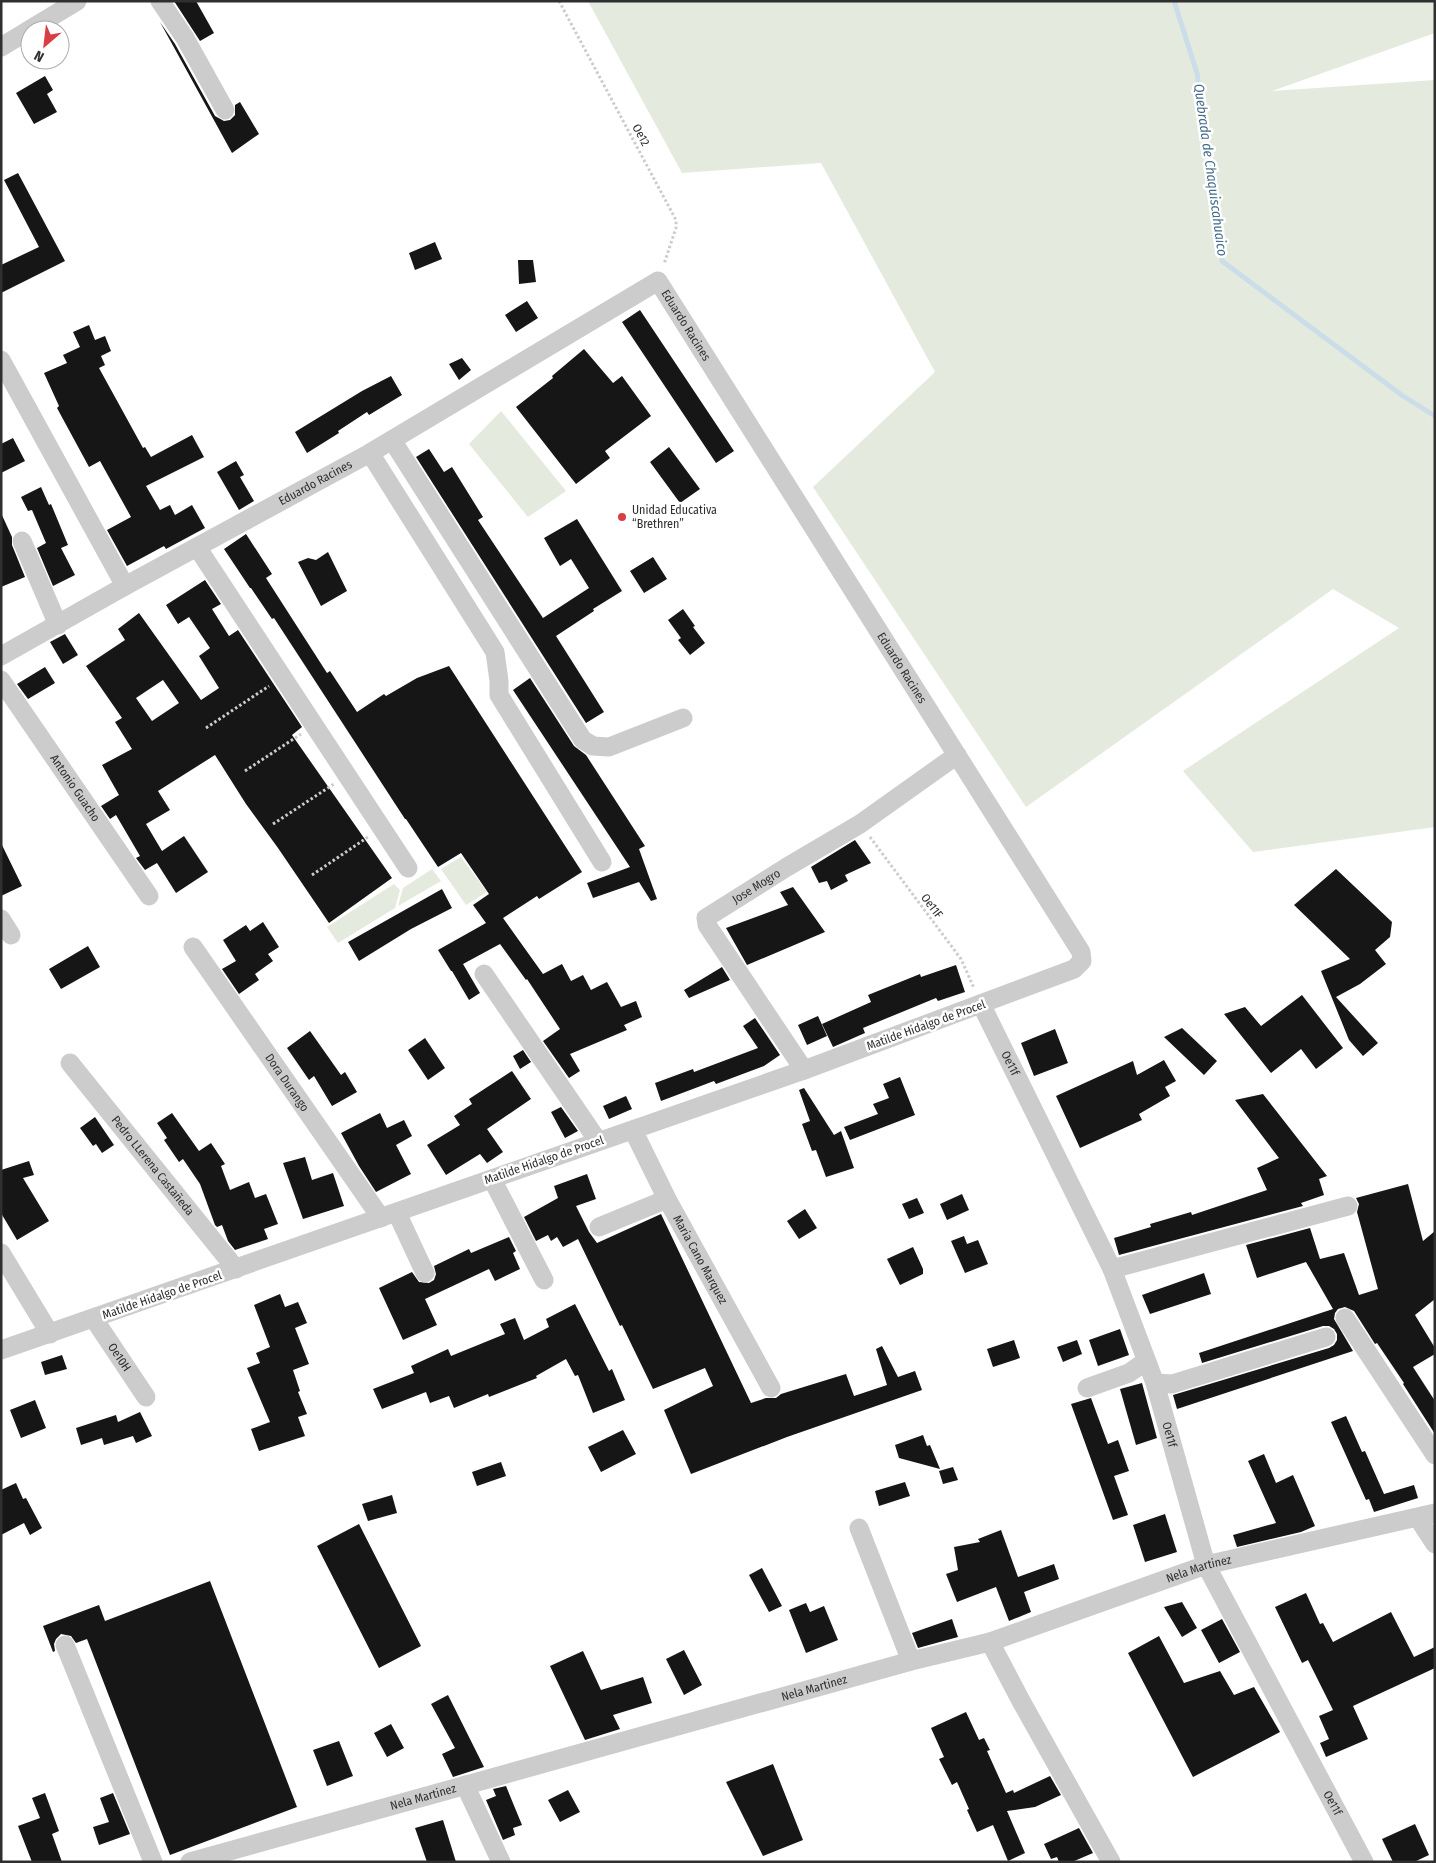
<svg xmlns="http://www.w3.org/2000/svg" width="1436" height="1863" font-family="'Fira Sans Condensed',sans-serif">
  <rect width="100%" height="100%" fill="#fff"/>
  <!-- green -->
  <path fill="#e4ebde" d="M588 1H1435V33L1272 91 1435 80V827L1253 852 1183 771 1399 628 1333 589 1026 807 813 487 935 372 821 163 682 173Z
    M501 411 566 491 528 517 469 444Z
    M461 857 487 892 466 905 441 869Z
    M432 869 441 881 398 906 403 888Z
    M394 884 400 890 395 908 338 943 327 927Z"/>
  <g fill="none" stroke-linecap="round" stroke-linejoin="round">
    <!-- stream -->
    <path stroke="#cbdde9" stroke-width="5" d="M1174 1 1197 73 1222 261 1403 396 1435 416"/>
  </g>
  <!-- building -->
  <path fill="#161616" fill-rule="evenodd" d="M174 1H196L214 33 200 41Z
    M160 22 175 44 215 116 224 121 230 120 235 115V105L240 102 259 134 232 153Z
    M45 76 53 90 47 94 57 112 34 124 16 93Z
    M18 173 65 261 1 293V265L39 247 4 180Z
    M435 242 442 259 415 270 409 253Z
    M518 260H533L536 282 519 284Z
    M527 301 538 318 516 332 505 315Z
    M640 310 734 451 716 463 622 322Z
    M89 325 95 340 105 336 111 351 101 356 105 365 99 368 143 448 145 447 151 457 192 435 204 457 146 486 160 510 170 505 175 515 192 505 205 528 166 549 164 546 127 566 107 530 131 517 100 461 89 467 57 408 59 406 44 373 67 363 63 355 80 347 73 332Z
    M584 349 613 383 622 376 651 416 605 451 610 458 576 484 516 407 553 378 552 376Z
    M462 358 471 370 459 380 449 364Z
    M391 376 402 395 369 415 367 412 338 431 339 433 307 453 295 432 362 391Z
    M13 438 25 461 1 473V444Z
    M669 447 700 489 680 503 650 462Z
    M429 449 444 472 452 467 483 517 478 520 543 618 589 588 571 559 560 566 544 538 577 519 622 591 593 609 594 611 556 636 604 712 586 723 416 457Z
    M236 461 244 475 240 477 254 501 239 510 217 472Z
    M41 487 49 505 51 504 68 545 61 548 75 575 53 586 37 548 46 543 32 510 28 511 21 497Z
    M1 513 12 537V545L25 577 1 587Z
    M246 534 272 574 266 578 327 673 330 671 357 712 384 694 386 696 417 678 449 666 582 872 539 899 537 896 503 918 543 974 562 964 571 981 583 975 591 990 607 982 621 1007 636 1001 642 1017 624 1025 627 1030 570 1054 580 1071 569 1078 543 1041 560 1029 527 979 526 980 500 944 463 964 480 993 469 1000 452 971H451L438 950 486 923 473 905 489 894 461 853 438 867 406 819H405L274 618 272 619 251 588H250L224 549Z
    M328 552 347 591 321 606 298 562 308 558 316 560Z
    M653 557 667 579 644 593 630 571Z
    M205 580 221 604 212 609 229 636 238 630 302 727 292 735 392 878 329 923 278 848 246 804 215 755 158 791 170 810 146 824 162 851 184 836 208 872 176 893 157 863 145 870 136 858 140 856 116 815 110 819 101 806 119 795 102 765 132 749 115 722 122 718 86 666 125 640 118 629 139 613 201 700 219 688 199 656 210 648 189 617 178 624 166 605ZM163 680 179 703 152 721 136 698Z
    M683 609 695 626 693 627 705 643 690 655 678 640 681 638 668 620Z
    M65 634 78 655 63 664 50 642Z
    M45 667 55 683 28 699 17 684Z
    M530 678 574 746 586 755 645 846 639 849 657 899 651 901 639 882 593 898 587 883 630 867 513 690Z
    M855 840 871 863 845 875 848 881 831 890 827 881 819 883 811 867Z
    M1 843 22 886 1 896Z
    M1336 869 1392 922 1390 937 1375 950 1386 964 1360 984 1336 997 1378 1043 1363 1056 1349 1040 1321 971 1350 959 1294 905Z
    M793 887 825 932 747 965 726 928 788 905 780 892Z
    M442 889 452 908 411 929 359 961 348 942Z
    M263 922 279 947 268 954 273 961 255 974 259 980 239 994 222 969 236 961 223 940 246 925 250 931Z
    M88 946 100 967 61 989 49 969Z
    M956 965 965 992 938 1001 936 998 863 1028 865 1033 833 1047 822 1024 871 1002 868 995 920 974 921 977Z
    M722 967 730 980 689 998 684 990Z
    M1302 995 1343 1048 1316 1069 1301 1049 1271 1073 1224 1014 1245 1007 1261 1026Z
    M818 1016 827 1036 807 1045 798 1025Z
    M755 1018 780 1055 764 1066 716 1084 714 1081 661 1101 655 1083 693 1069 694 1072 758 1048 743 1026Z
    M1182 1028 1217 1061 1204 1075 1164 1037Z
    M1055 1029 1068 1063 1034 1076 1021 1043Z
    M310 1031 341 1075 345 1072 357 1092 332 1106 314 1076 309 1080 287 1048Z
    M425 1038 445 1068 428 1080 408 1050Z
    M523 1050 531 1062 520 1069 513 1056Z
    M1164 1060 1176 1081 1165 1087 1170 1096 1139 1114 1142 1120 1080 1148 1056 1096 1133 1061 1137 1075Z
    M512 1071 531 1099 487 1129 503 1152 487 1163 480 1154 446 1175 427 1145 460 1125 454 1116 472 1104 469 1099Z
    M900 1077 915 1115 850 1140 844 1127 878 1114 873 1104 889 1098 883 1084Z
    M804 1088 834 1135 841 1131 854 1168 826 1177 816 1150 812 1151 802 1124 810 1121 799 1090Z
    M1263 1094 1327 1176 1319 1179 1324 1195 1301 1203 1303 1206 1119 1255 1114 1238 1151 1227 1150 1224 1191 1212 1192 1215 1267 1190 1257 1168 1279 1158 1235 1100Z
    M626 1096 632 1109 609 1119 603 1106Z
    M561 1107 578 1131 565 1138 551 1112Z
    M172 1113 199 1151 211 1143 225 1164 221 1166 230 1190 249 1182 255 1198 266 1194 278 1224 264 1229 268 1239 235 1250 228 1241 222 1225 217 1227 215 1225 200 1184 183 1159 179 1162 164 1140 167 1138 157 1123Z
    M380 1113 387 1128 404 1120 412 1136 396 1145 411 1174 376 1192 359 1166 341 1133Z
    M95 1117 114 1145 102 1153 96 1144 93 1146 80 1128Z
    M305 1157 312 1180 333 1173 344 1206 303 1219 283 1163Z
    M29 1161 34 1175 23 1178 49 1221 17 1240 1 1213V1170Z
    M587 1174 596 1199 576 1206 589 1232 597 1243 661 1214 751 1403 766 1398H776L781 1394 846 1374 854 1396 887 1385 876 1349 882 1346 898 1377 915 1371 922 1390 787 1437 691 1474 664 1410 713 1386 705 1368 653 1389 622 1325 620 1326 578 1239 563 1247 557 1237 551 1241 548 1235 536 1241 524 1217 558 1198 554 1186Z
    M1408 1184 1423 1241 1435 1231V1299L1415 1315 1435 1348V1354L1413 1367 1435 1401V1434L1403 1384 1404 1383 1377 1343 1375 1344 1354 1311 1345 1307 1338 1309 1335 1313 1334 1319 1353 1351 1177 1409 1173 1395 1329 1348 1334 1345 1337 1340V1334L1334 1329 1329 1326H1323L1202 1363 1199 1353 1333 1309 1306 1262 1257 1278 1246 1245 1310 1228 1320 1259 1344 1253 1359 1295 1378 1289 1357 1212 1359 1204 1356 1198Z
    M962 1194 969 1210 947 1220 940 1204Z
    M917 1198 924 1213 909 1219 902 1204Z
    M805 1209 817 1228 799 1239 787 1221Z
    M964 1236 967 1244 978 1240 988 1264 965 1273 951 1241Z
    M509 1237 516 1251 513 1253 520 1269 495 1281 489 1269 425 1299 437 1325 403 1340 379 1288 412 1272 419 1282 429 1283 434 1280 436 1274 434 1266 469 1249 471 1253Z
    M913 1247 923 1269V1274L900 1285 887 1259Z
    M1204 1273 1211 1294 1150 1314 1142 1295Z
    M280 1294 285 1307 298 1302 307 1323 295 1328 309 1364 293 1370 300 1391 298 1392 307 1414 298 1417 305 1436 259 1451 251 1429 270 1422 247 1368 260 1363 256 1353 270 1347 254 1305Z
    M575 1304 609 1371 612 1369 625 1400 593 1413 578 1375 575 1376 566 1359 536 1376 537 1378 489 1397 488 1394 454 1408 449 1396 430 1403 426 1392 382 1409 373 1389 414 1373 411 1366 448 1349 451 1356 505 1334 500 1324 515 1318 524 1340 549 1327 546 1319Z
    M1120 1329 1129 1355 1098 1366 1089 1340Z
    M1014 1340 1020 1358 993 1367 987 1349Z
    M1077 1340 1082 1354 1063 1362 1057 1347Z
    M62 1355 67 1369 45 1375 41 1362Z
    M1142 1383 1157 1438 1136 1445 1120 1389Z
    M1091 1398 1108 1444 1118 1440 1129 1471 1114 1476 1128 1515 1113 1520 1071 1404Z
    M35 1400 46 1428 21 1438 10 1410Z
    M140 1412 152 1436 136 1443 133 1436 104 1445 102 1438 81 1445 76 1428 116 1415 118 1422Z
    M1346 1416 1362 1452 1365 1451 1384 1494 1414 1485 1418 1498 1374 1512 1369 1499 1366 1500 1331 1422Z
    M623 1430 636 1454 601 1472 588 1447Z
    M923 1435 927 1446 930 1445 940 1469 899 1458 895 1445Z
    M1264 1454 1276 1483 1293 1475 1315 1526 1301 1532 1237 1547 1233 1535 1276 1523 1248 1461Z
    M501 1462 506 1476 477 1486 472 1472Z
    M953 1467 958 1480 943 1484 939 1471Z
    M905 1482 910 1496 879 1506 875 1491Z
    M16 1483 23 1499 26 1498 42 1528 30 1535 24 1523 1 1535V1490Z
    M392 1495 397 1513 368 1521 362 1504Z
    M1165 1514 1177 1552 1145 1562 1133 1525Z
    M359 1524 421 1646 379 1668 317 1546Z
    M1001 1530 1018 1577 1054 1564 1059 1579 1024 1592 1031 1612 1009 1621 996 1587 957 1602 946 1574 958 1570 954 1547 980 1542 978 1539Z
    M762 1568 782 1606 769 1612 749 1575Z
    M210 1581 297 1807 170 1855 87 1639 76 1643 71 1636 61 1634 56 1639 54 1644 55 1651 53 1652 43 1626 99 1605 105 1621Z
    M1306 1593 1320 1624 1323 1623 1333 1642 1391 1612 1414 1657 1435 1647V1668L1353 1706 1368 1739 1326 1757 1320 1743 1329 1739 1319 1716 1333 1710 1308 1660 1302 1663 1275 1607Z
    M1182 1602 1197 1628 1182 1637 1164 1607Z
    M806 1603 810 1612 824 1606 838 1640 806 1653 789 1610Z
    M952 1619 958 1637 918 1648 912 1633Z
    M1222 1619 1240 1652 1219 1663 1201 1630Z
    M1159 1636 1184 1683 1220 1671 1234 1695 1254 1687 1280 1732 1193 1777 1128 1653Z
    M684 1650 702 1685 684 1695 666 1659Z
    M583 1651 601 1690 643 1677 652 1703 613 1715 620 1729 585 1740 550 1666Z
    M448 1695 484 1767 453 1777 442 1754 455 1748 431 1704Z
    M966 1712 979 1740 984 1738 990 1750 987 1751 1006 1793 1013 1790 1014 1793 1050 1776 1061 1795 1035 1807 1007 1811 1025 1853 1008 1861 993 1825 977 1832 967 1810 969 1809 957 1782 952 1785 939 1759 944 1757 931 1728Z
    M391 1724 404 1748 387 1757 374 1733Z
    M339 1741 353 1776 327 1786 313 1750Z
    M773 1764 803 1840 763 1856 726 1782Z
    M506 1786 522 1825 513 1828 515 1835 503 1840 486 1800 496 1796 493 1789Z
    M568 1790 580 1812 560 1822 548 1800Z
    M45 1793 59 1831 52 1834 62 1862H32L18 1826 40 1818 32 1798Z
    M113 1793 130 1834 99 1845 93 1827 109 1822 100 1798Z
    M443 1820 456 1862H427L415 1828Z
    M1415 1824 1429 1855 1414 1862H1393L1382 1839Z
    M1079 1828 1093 1853 1072 1862H1059L1057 1857 1051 1859 1044 1844Z"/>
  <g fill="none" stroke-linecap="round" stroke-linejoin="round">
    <!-- path -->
    <path stroke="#ccc" stroke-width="3" stroke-dasharray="2.5 2.5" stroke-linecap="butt" d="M559 1 676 220V228L664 264
      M206 728 269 686
      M245 771 301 734
      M273 824 334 784
      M870 837 961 959 974 988
      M312 875 368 837"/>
    <!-- minor -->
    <g stroke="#ccc" stroke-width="19">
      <path d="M160 1 185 38 225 110"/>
      <path d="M1 47 77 1"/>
      <path d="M1 360 125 586"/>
      <path d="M392 440 583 740 593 746 609 747 683 718"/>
      <path d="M370 453 495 652 499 681V695L602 862"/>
      <path d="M22 541 58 625"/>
      <path d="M197 547 408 868"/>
      <path id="s1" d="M1 656 125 586 370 453 658 281 1081 952 1082 961 1074 969 804 1070 1 1350"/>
      <path id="s2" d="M1 680 149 896"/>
      <path d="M1 919 11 935"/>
      <path id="s3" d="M193 947 381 1218"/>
      <path d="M484 974 598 1141"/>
      <path id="s4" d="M981 1004 1112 1269 1155 1383 1206 1565 1364 1862"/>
      <path id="s5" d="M70 1063 236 1269"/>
      <path id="s6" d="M804 1070 707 925 706 918 787 867 860 824 957 755"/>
      <path id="s7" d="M633 1130 667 1199 771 1388"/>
      <path d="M492 1179 544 1280"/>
      <path d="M397 1213 425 1273"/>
      <path d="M599 1227 667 1199"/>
      <path d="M1 1253 50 1334"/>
      <path d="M1112 1269 1348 1206"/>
      <path d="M1345 1318 1435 1455"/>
      <path id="s8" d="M94 1319 146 1397"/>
      <path d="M1155 1383 1172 1384 1326 1337"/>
      <path d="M1087 1388 1129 1373 1146 1361"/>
      <path d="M1418 1518 1435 1544"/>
      <path d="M859 1528 911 1661"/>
      <path d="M990 1642 1021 1701 1111 1862"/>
      <path d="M65 1645 153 1862"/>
      <path d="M465 1785 501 1862"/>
      <path id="s9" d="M190 1862 911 1661 990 1642 1206 1565 1435 1513"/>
    </g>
  </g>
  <!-- markers -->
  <circle fill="#d83e44" stroke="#fff" stroke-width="2" cx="622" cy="517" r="5"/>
  <g text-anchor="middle" stroke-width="5" stroke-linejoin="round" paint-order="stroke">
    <!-- street labels -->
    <g font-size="12" fill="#2f2f2f" stroke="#fff">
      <text transform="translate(641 135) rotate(62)" y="4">Oe12</text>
      <text dy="4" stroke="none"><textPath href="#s1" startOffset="809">Eduardo Racines</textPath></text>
      <text dy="4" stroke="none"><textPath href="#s1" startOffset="359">Eduardo Racines</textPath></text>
      <text dy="4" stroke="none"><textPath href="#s1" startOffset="1214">Eduardo Racines</textPath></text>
      <text dy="4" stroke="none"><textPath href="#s2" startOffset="131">Antonio Guacho</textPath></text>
      <text dy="4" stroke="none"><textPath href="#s6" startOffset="241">Jose Mogro</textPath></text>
      <text transform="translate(932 906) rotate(53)" y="4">Oe11F</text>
      <text transform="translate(926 1025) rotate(-20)" y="4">Matilde Hidalgo de Procel</text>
      <text dy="4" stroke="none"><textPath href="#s4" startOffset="66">Oe11f</textPath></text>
      <text dy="4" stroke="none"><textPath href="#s3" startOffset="165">Dora Durango</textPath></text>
      <text transform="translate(544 1160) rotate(-19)" y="4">Matilde Hidalgo de Procel</text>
      <text dy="4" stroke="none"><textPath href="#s5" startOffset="132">Pedro LLerena Castañeda</textPath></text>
      <text dy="4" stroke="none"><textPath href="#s7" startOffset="146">Maria Cano Marquez</textPath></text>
      <text transform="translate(162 1295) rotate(-19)" y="4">Matilde Hidalgo de Procel</text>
      <text dy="4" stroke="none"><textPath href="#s8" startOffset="46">Oe10H</textPath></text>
      <text dy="4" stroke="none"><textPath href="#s4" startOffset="471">Oe11f</textPath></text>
      <text dy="4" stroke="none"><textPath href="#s9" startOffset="1051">Nela Martinez</textPath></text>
      <text dy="4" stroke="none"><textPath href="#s9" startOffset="648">Nela Martinez</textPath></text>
      <text dy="4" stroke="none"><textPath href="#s9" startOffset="242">Nela Martinez</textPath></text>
      <text dy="4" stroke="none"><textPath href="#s4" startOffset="876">Oe11f</textPath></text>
    </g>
    <!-- poi labels -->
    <g font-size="12" fill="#2f2f2f" stroke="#fff" text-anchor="start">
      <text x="632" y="514">Unidad Educativa<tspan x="632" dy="14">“Brethren”</tspan></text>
    </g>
    <!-- water labels -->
    <g font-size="14" font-style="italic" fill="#436c8b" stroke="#fff">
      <text transform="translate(1211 170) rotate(82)" y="5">Quebrada de Chaquiscahuaico</text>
    </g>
  </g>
  <!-- border -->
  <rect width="1436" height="1863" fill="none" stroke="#2f2f2f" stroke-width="5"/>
  <!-- north arrow -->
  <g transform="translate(45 45) rotate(208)"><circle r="24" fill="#ffffff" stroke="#acacac"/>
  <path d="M0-4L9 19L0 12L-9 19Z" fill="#d83e44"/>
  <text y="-8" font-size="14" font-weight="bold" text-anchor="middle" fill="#2f2f2f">N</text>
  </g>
</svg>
